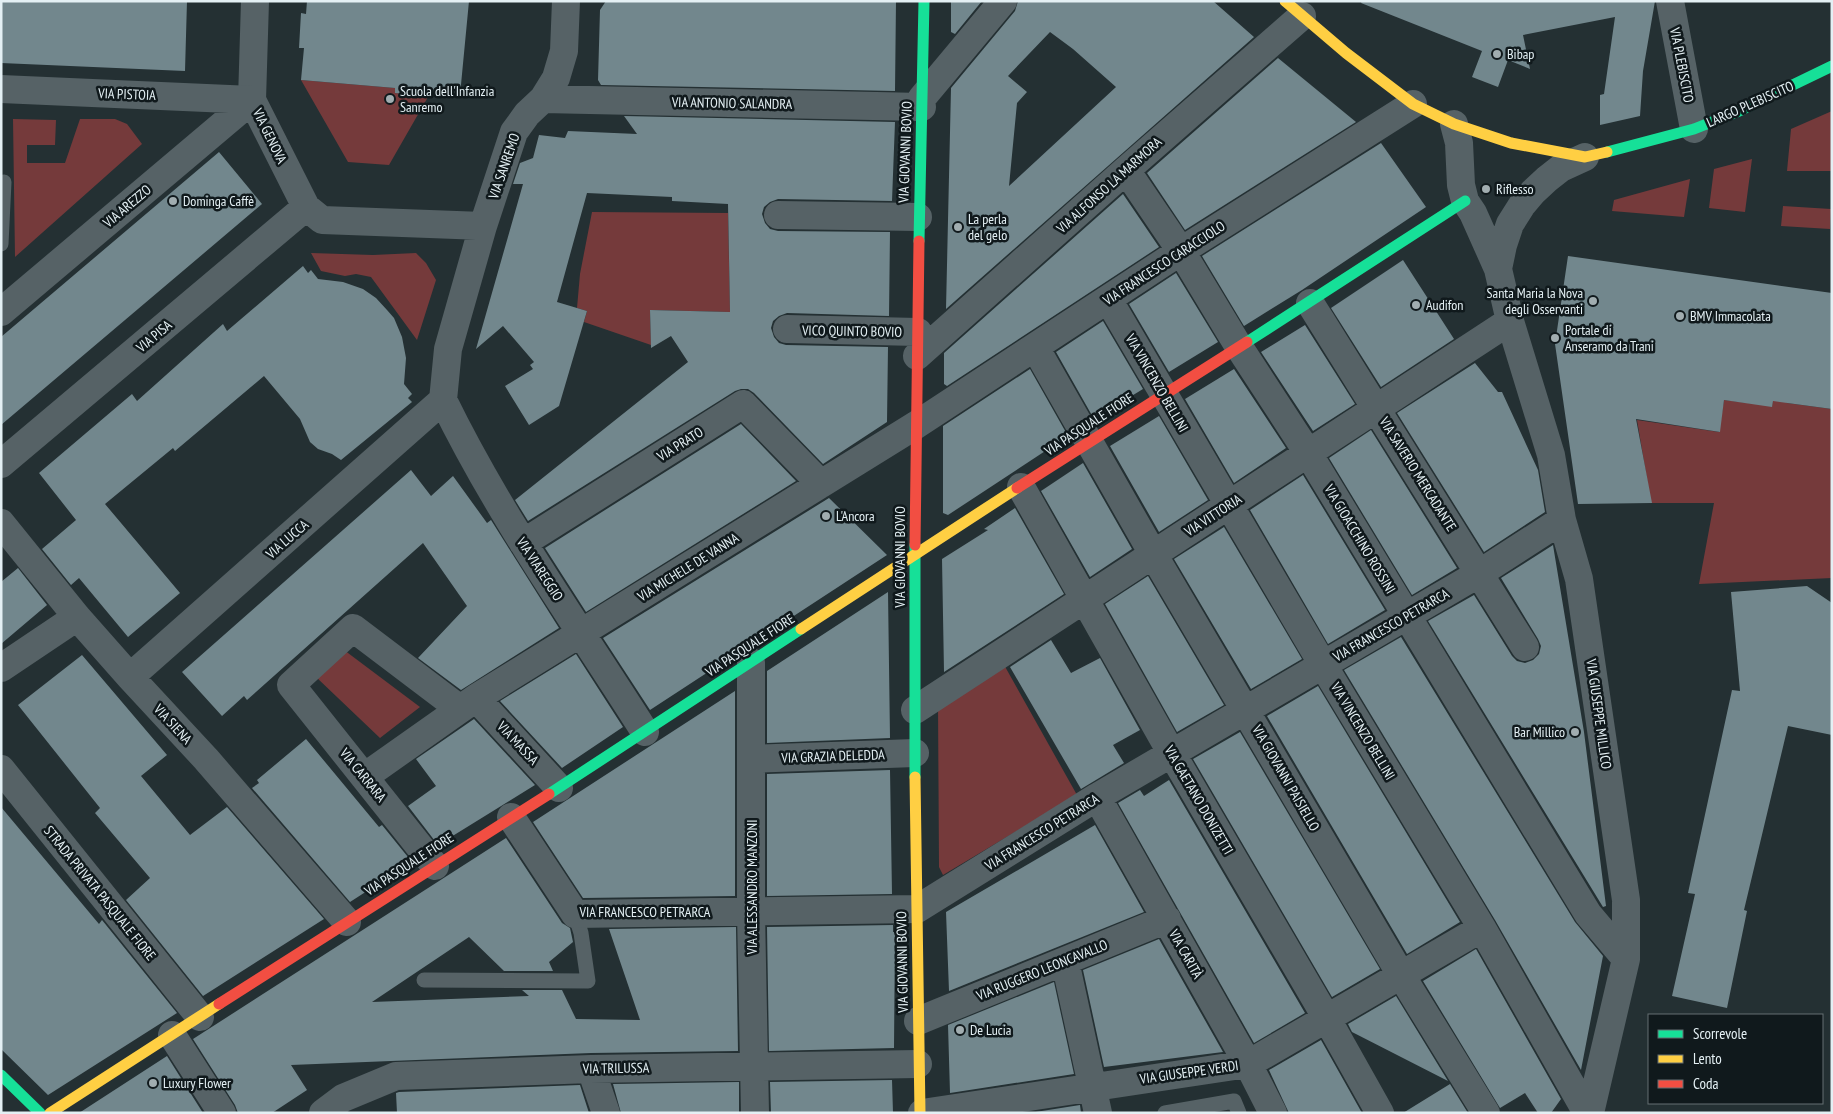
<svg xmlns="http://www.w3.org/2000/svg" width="1833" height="1114" font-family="'PT Sans Narrow',sans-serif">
  <rect width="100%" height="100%" fill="#243033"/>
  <!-- green -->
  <path fill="#753a3b" d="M301 80 395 88V93L407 94 416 90V96L428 97 389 165 348 162Z
    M1832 111V171H1787L1791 129Z
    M13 119 56 120 55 145H27V163H65L80 119H115L127 124 142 144 15 257Z
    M1752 159 1745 212 1709 208 1714 169Z
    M1690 179 1684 217 1612 211 1614 200Z
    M1783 206 1831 209 1830 229 1781 226Z
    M592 212 728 213 730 312 650 310 651 345 584 322 587 311 577 308 580 274Z
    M311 253 373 255 416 253 426 263 436 280 417 340 371 277 356 274 345 276 321 271Z
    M1774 392 1787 403 1832 409V578L1699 584 1714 503H1651L1637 420 1719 432 1724 400 1772 406Z
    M344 650 420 707 380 738 316 677Z
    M1003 663 1077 795 943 875 939 867 938 703Z"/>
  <!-- building -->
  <path fill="#72878d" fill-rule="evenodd" d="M1 1H187L185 71 1 63Z
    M307 1H469L460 95 428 92V96L395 93V88L301 80 304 48H299L301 13 306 14Z
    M606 1H896L895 91 601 85 598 80 600 10Z
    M951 1H982L955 34 951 32Z
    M1018 1H1213L1254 37 946 309 951 88 1015 11ZM1050 32 1073 49 1116 87 1009 186 1017 103 1027 92 1008 76Z
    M1362 1H1655L1643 71 1640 116 1600 125V95L1604 94 1615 17 1523 35 1530 69 1508 60 1498 87 1472 77 1482 51 1361 3Z
    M1278 58 1356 122 1185 230 1147 173Z
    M624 116 895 122 892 201 778 199 770 202 764 207 762 214 765 223 770 229 778 231 890 232 889 316 787 313 779 316 773 321 771 328 774 337 779 343 786 345 888 347 887 422 823 464 754 393 748 389H741L735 391 528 521 515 500 688 362 671 336 651 348 650 310 730 312 728 204 672 201V197L587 193 557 302 587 311 559 406 529 425 505 386 533 369 530 365 534 362 503 326 476 349 523 184H513L520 163 533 158 539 135 565 138 568 131 637 134Z
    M1381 143 1426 207 1302 290 1244 326 1202 256Z
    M219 152 262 204 1 425V337Z
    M1123 194 1159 247 947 386 944 384V353Z
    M1568 256 1832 293V409L1773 401 1772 407 1724 400 1720 432 1636 419 1652 503 1578 504 1555 344Z
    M1403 260 1454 339 1381 387 1331 308Z
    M303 266 308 273 311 270 318 279 343 282 363 289 376 298 387 310 394 318 402 337 406 358 404 384 412 394 408 398 412 402 341 460 332 454 318 449 310 442 300 419 264 376 175 451 173 448 105 504 180 593 128 637 79 578 71 585 42 549 76 520 39 473 132 394 137 401 223 324 227 331Z
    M1176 273 1218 342 1169 372 1129 304Z
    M1103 321 1143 389 1094 419 1056 352Z
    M1305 325 1355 404 1313 431 1261 352Z
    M1475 363 1498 392H1502L1538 470 1545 512 1484 552 1397 413Z
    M1030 369 1068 436 948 515 943 513V426Z
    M1234 369 1286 448 1234 483 1185 399Z
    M1159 416 1208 500 1159 532 1110 446Z
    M741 424 796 481 586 612 545 548Z
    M1371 430 1457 568 1412 595 1329 458Z
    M1083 463 1132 549 1090 577 1041 491Z
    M411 470 431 496 453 476 487 523 491 520 559 628 461 690 418 658 467 606 423 543 247 700 244 696 222 716 182 672Z
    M1303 475 1385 610 1328 644 1250 510Z
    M829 498 887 555 650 710 603 638Z
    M1015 508 1064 594 944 672 942 559 988 530 984 529Z
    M1224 527 1302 659 1251 689 1174 559Z
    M1553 545 1584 732 1606 906 1603 907 1428 621 1474 595 1512 656 1517 661 1525 663 1533 660 1539 654 1541 646 1538 639 1501 578Z
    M18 568 47 605 1 644V582Z
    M1148 576 1224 705 1177 732 1105 604Z
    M1807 586 1832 603V735L1788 726 1744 910 1747 911 1727 1008 1672 996 1695 894 1688 893 1732 690 1740 691 1731 592Z
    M888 592 890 738 767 743V671Z
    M1401 637 1575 922 1603 956 1581 1070 1495 920 1344 670Z
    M1051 640 1071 673 1100 658 1140 730 1113 745 1124 763 1081 789 1010 667Z
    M576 654 623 727 562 768 500 701Z
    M82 655 167 755 141 776 190 835 227 807 324 919 203 996 126 900 150 878 95 813 100 808 18 705Z
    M1318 686 1460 922 1407 954 1267 716Z
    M735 691V896L583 898 533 822Z
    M474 719 535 785 438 845 408 806 436 786 416 759Z
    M1240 732 1380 969 1332 997 1193 759Z
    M306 739 379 827 382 825 412 862 350 902 252 788 259 783 257 780Z
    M890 770 892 894 767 896V774Z
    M1169 780 1305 1013 1254 1043 1118 803 1140 790 1144 796Z
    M1 807 99 924 102 920 177 1013 48 1095 1 1049Z
    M1095 825 1144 912 949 991 946 912Z
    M506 838 562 923 570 928 573 942 549 962 553 971H504L469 937 372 1002 529 996 522 990H562L576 1019 640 1020 609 929 736 927 738 1051 591 1053 291 1065 307 1090 272 1113H238L235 1105 193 1039Z
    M893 925V932H895L894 1048 769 1051 767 927Z
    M1159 939 1223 1052 1104 1067 1083 970Z
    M1476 949 1561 1099 1551 1113H1538L1525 1093 1500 1108 1423 981Z
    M1054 982 1074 1074 950 1093 948 1025Z
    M1396 996 1448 1081 1352 1032 1348 1024Z
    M1321 1040 1362 1113H1289L1288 1111 1269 1070Z
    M167 1056 203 1113H79Z
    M892 1080 893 1113H771L770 1082Z
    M739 1082V1113H621L613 1084Z
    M1450 1084 1468 1113H1403Z
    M580 1085 589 1113H397L396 1093 399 1092Z
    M1080 1105 1081 1113H1029Z"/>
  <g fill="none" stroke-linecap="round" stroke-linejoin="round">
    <!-- lane -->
    <path stroke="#566266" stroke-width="15" d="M1 244 4 182
      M424 980 588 981 581 933 575 914
      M1165 1113 1234 1101 1239 1113"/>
    <!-- street -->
    <path stroke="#566266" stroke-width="28" d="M255 1 252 100 306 207 322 220 483 226
      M1670 1 1694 129
      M1 89 252 100
      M922 98 1003 1
      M543 99 922 107
      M1454 124 1459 143 1461 185 1465 201 1473 213 1498 269
      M1585 157 1561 168 1547 179 1533 192 1522 205 1510 224 1503 245 1498 269 1510 321 1551 455 1562 520 1579 579 1626 900V959L1590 1113
      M1126 170 1181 251 1239 347 1308 453 1588 914 1626 959
      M778 215 918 217
      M1108 299 1323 665 1482 928 1587 1113
      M1310 303 1525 647
      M1 312 252 100
      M787 329 918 332
      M1035 347 1153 554 1401 975 1486 1113
      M917 356 1126 170 1302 16
      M443 400 448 349 483 226 514 132 527 114 543 99 556 78 564 51 566 1
      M443 400C500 517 576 623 645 732
      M1 464 306 207
      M1021 487 1164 740 1326 1017 1380 1113
      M1 523 77 617 130 677 206 759 347 922
      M523 543 743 404 821 484
      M751 662V913L755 1113
      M1 668 77 617
      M130 677 443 400
      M476 698 559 788
      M915 710 1510 321
      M751 759 915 753
      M1 769 200 1017
      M364 777 476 698 916 425 1181 251 1413 104
      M1097 797 1248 1064 1273 1113
      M511 817 575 914 917 909 1097 797 1480 573 1562 520
      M435 866 291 685 353 628 460 709
      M1065 961 1098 1113
      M918 1021 1167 919
      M172 1035 222 1113
      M591 1069 606 1113
      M323 1113 343 1098 396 1076 591 1069 918 1064
      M922 1113 1248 1064 1482 928"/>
    <!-- fast -->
    <path stroke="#16e098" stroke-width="11" d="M1607 152 1694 129 1737 112 1832 66
      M919 241 924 1
      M1247 342 1465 201
      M915 545V777
      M549 794 801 629
      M1 1075 40 1113"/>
    <!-- slow -->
    <path stroke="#ffcf43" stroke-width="11" d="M1285 1 1346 53 1413 104 1454 124 1511 143 1585 157 1607 152
      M801 629 1017 488
      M915 777 920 1113
      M50 1113 219 1004"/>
    <!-- jam -->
    <path stroke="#f24e42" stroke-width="11" d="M1017 488 1247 342
      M915 545 919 241
      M219 1004 549 794"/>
  </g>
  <!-- markers -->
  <g fill="#a1adb0" stroke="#10191c" stroke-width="2">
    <circle cx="1497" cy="54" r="5"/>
    <circle cx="390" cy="99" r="5"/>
    <circle cx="1486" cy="189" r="5"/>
    <circle cx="173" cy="201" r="5"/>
    <circle cx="958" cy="227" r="5"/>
    <circle cx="1593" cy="301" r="5"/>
    <circle cx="1416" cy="305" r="5"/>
    <circle cx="1680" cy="316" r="5"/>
    <circle cx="1555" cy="338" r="5"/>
    <circle cx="826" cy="516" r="5"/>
    <circle cx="1575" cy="732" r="5"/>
    <circle cx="960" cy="1030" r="5"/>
    <circle cx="153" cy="1083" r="5"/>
  </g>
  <g text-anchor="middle" stroke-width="5" stroke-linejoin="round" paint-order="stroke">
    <!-- poi labels -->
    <g font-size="14" fill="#e4f0f4" stroke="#10191c" text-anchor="start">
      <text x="1507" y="59">Bibap</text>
      <text x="400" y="96">Scuola dell'Infanzia<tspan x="400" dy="16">Sanremo</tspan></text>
      <text x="1496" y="194">Riflesso</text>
      <text x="183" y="206">Dominga Caffè</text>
      <text x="968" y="224">La perla<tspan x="968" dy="16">del gelo</tspan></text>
      <text x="1583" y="298" text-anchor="end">Santa Maria la Nova<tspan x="1583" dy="16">degli Osservanti</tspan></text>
      <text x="1426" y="310">Audifon</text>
      <text x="1690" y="321">BMV Immacolata</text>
      <text x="1565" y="335">Portale di<tspan x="1565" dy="16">Anseramo da Trani</tspan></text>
      <text x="836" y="521">L'Ancora</text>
      <text x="1565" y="737" text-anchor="end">Bar Millico</text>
      <text x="970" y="1035">De Lucia</text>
      <text x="163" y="1088">Luxury Flower</text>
    </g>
    <!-- street labels -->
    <g font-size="14" fill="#e4f0f4" stroke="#10191c">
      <text transform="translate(1682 65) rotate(79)" y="5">VIA PLEBISCITO</text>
      <text transform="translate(127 94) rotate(2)" y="5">VIA PISTOIA</text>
      <text transform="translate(732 103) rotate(1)" y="5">VIA ANTONIO SALANDRA</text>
      <text transform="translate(1750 104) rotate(-24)" y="5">LARGO PLEBISCITO</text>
      <text transform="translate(270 136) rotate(64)" y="5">VIA GENOVA</text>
      <text transform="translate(905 152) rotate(-88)" y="5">VIA GIOVANNI BOVIO</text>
      <text transform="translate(504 166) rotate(-71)" y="5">VIA SANREMO</text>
      <text transform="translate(1109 185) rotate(-42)" y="5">VIA ALFONSO LA MARMORA</text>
      <text transform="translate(127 206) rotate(-40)" y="5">VIA AREZZO</text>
      <text transform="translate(1164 263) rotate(-33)" y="5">VIA FRANCESCO CARACCIOLO</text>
      <text transform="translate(852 331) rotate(1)" y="5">VICO QUINTO BOVIO</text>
      <text transform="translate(154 336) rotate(-40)" y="5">VIA PISA</text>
      <text transform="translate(1157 383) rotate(60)" y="5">VIA VINCENZO BELLINI</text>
      <text transform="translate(1089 424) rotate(-33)" y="5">VIA PASQUALE FIORE</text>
      <text transform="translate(680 444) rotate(-32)" y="5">VIA PRATO</text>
      <text transform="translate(1418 474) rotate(58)" y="5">VIA SAVERIO MERCADANTE</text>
      <text transform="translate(1213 515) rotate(-33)" y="5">VIA VITTORIA</text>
      <text transform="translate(287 539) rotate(-41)" y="5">VIA LUCCA</text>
      <text transform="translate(1360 539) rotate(59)" y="5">VIA GIOACCHINO ROSSINI</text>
      <text transform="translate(900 557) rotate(-90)" y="5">VIA GIOVANNI BOVIO</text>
      <text transform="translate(688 567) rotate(-32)" y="5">VIA MICHELE DE VANNA</text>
      <text transform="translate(540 569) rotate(57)" y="5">VIA VIAREGGIO</text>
      <text transform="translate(1391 625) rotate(-30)" y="5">VIA FRANCESCO PETRARCA</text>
      <text transform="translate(750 645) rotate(-33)" y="5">VIA PASQUALE FIORE</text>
      <text transform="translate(1599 714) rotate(82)" y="5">VIA GIUSEPPE MILLICO</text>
      <text transform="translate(173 724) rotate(47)" y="5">VIA SIENA</text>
      <text transform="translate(1363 731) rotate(59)" y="5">VIA VINCENZO BELLINI</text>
      <text transform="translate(518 743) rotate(47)" y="5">VIA MASSA</text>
      <text transform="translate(833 756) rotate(-2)" y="5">VIA GRAZIA DELEDDA</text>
      <text transform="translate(363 775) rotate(51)" y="5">VIA CARRARA</text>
      <text transform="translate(1286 778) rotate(60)" y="5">VIA GIOVANNI PAISIELLO</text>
      <text transform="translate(1199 800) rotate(60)" y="5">VIA GAETANO DONIZETTI</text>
      <text transform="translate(1042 832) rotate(-32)" y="5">VIA FRANCESCO PETRARCA</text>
      <text transform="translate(409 864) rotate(-33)" y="5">VIA PASQUALE FIORE</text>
      <text transform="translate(752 887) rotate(-90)" y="5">VIA ALESSANDRO MANZONI</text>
      <text transform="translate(100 893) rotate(51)" y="5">STRADA PRIVATA PASQUALE FIORE</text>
      <text x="645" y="917">VIA FRANCESCO PETRARCA</text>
      <text transform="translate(1186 954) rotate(61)" y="5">VIA CARITÀ</text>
      <text transform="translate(902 962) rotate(-91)" y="5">VIA GIOVANNI BOVIO</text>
      <text transform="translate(1042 970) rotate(-22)" y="5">VIA RUGGERO LEONCAVALLO</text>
      <text transform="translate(616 1068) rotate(-1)" y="5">VIA TRILUSSA</text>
      <text transform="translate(1189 1072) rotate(-8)" y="5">VIA GIUSEPPE VERDI</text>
    </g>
  </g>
  <!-- border -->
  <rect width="1833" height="1114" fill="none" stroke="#e4f0f4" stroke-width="5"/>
  <!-- legend -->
  <rect x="1648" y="1014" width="175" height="90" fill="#10191c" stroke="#656f72"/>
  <rect x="1658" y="1030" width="25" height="8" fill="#16e098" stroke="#656f72"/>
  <text x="1693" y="1039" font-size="15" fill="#e4f0f4">Scorrevole</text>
  <rect x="1658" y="1055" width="25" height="8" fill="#ffcf43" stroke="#656f72"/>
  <text x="1693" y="1064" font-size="15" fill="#e4f0f4">Lento</text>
  <rect x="1658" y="1080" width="25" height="8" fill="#f24e42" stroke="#656f72"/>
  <text x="1693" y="1089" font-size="15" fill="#e4f0f4">Coda</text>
</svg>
